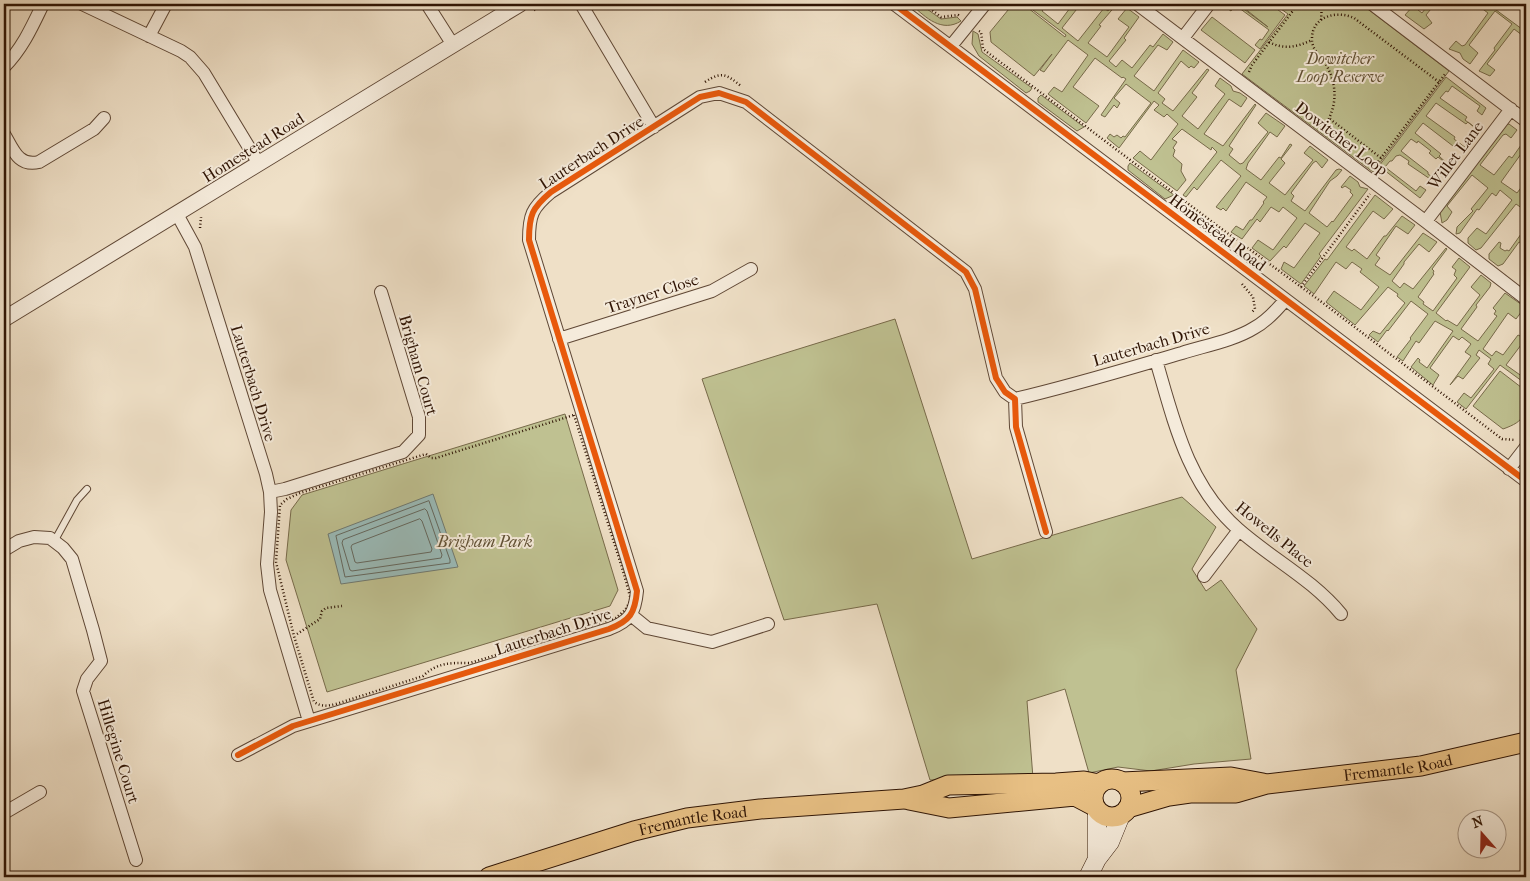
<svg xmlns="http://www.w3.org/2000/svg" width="1530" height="881" font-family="'IM FELL French Canon',serif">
  <rect width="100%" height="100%" fill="#efe0c7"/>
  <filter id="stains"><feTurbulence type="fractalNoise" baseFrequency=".004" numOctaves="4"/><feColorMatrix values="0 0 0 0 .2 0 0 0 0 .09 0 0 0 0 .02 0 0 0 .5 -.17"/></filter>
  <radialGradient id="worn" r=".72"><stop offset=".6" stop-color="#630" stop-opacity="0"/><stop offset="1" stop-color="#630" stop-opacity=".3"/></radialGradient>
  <!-- green -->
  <path fill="#bfc191" stroke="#776a4a" d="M913 4H920L941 19 957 17 961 21C942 33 926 18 912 5Z
    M1013 4H1023L1065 37 1066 35 1025 4H1047L1042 11 1058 24 1073 4 1080 5 1062 28 1078 41 1104 8 1108 11 1113 4H1117L1099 25 1101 26 1088 43 1107 57 1129 27 1118 19 1127 8 1139 17 1124 38 1126 40 1109 61 1116 67 1122 60 1132 68 1150 45 1153 47 1163 34 1173 42 1167 50 1158 45 1134 76 1154 91 1183 50 1199 62 1194 68 1191 66 1189 68 1181 61 1158 93 1165 99 1162 103 1173 111 1207 69 1209 70 1192 93 1197 97 1182 116 1198 129 1225 94 1215 86 1220 78 1231 86 1233 91 1240 93 1247 98 1241 107 1229 99 1204 134 1223 146 1255 104 1256 105 1229 146 1233 149 1229 155 1240 164 1243 163 1268 132 1258 123 1266 113 1285 126 1277 137 1270 132 1248 163 1246 169 1261 180 1279 157 1281 158 1290 144 1292 145 1281 159 1285 163 1269 183 1285 195 1313 160 1304 153 1310 146 1328 160 1322 168 1316 161 1313 163 1291 193 1294 196 1291 201 1305 211 1336 170 1339 169 1342 170 1337 176 1330 181 1309 213 1327 227 1332 221 1333 222 1353 195 1350 192 1351 190 1345 186 1342 188 1341 187 1350 176 1358 182 1360 187 1368 189 1319 254 1321 256 1301 284 1281 269 1284 262 1294 268 1320 233 1305 223 1286 248 1284 246 1270 261 1252 248 1258 240 1273 250 1297 218 1283 207 1279 212 1271 207 1260 222 1257 219 1242 239 1231 232 1236 226 1243 230 1250 220H1252L1264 203 1263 202 1267 197 1246 182 1226 211 1223 208 1221 210 1216 207 1241 176 1221 160 1197 190 1194 187 1186 197 1183 195 1217 152 1212 147 1211 150 1182 129 1172 139 1177 142 1173 148 1175 150 1173 156 1182 164 1181 171 1186 180 1177 191 1133 158 1140 151 1151 160 1178 124 1167 114 1164 117 1154 110 1159 105 1154 101 1119 148 1107 138 1110 134 1114 137 1117 135 1121 138 1123 136 1125 137 1151 103 1126 84 1114 98 1120 103 1117 108 1114 105 1105 117 1101 115 1126 79 1123 77 1122 78 1095 58 1073 87 1099 106 1086 123 1048 94 1054 87 1062 92 1088 55 1068 40 1044 72 1040 70 1052 54 1034 76 991 42 990 32Z
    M1221 4H1237L1268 27 1239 4H1270L1285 15 1260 49 1255 45 1260 39 1262 40 1269 30 1235 5 1231 11Z
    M1274 4H1361L1449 71 1373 172 1242 74 1288 14Z
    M1429 4H1435L1426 15 1432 23 1424 29 1405 15 1413 6 1422 13Z
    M1476 4H1488L1526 32V38L1514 29 1487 64 1495 70 1490 76 1479 71 1495 50 1494 48 1512 24 1495 11 1469 45 1478 53 1470 64 1463 59 1460 53 1449 49 1456 41 1462 46 1465 45 1488 13Z
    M1212 17 1255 50 1245 63 1201 30Z
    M973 31 978 34 982 52 1032 88 1030 91 1026 93 979 56 972 44Z
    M1446 77 1486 108 1482 115 1477 111 1480 106 1452 86 1448 92 1446 91 1440 98 1467 117 1465 120 1478 130 1468 122 1466 124 1436 103 1426 116 1455 137 1454 139 1466 148 1462 149 1455 144 1453 146 1423 123 1415 133 1441 154 1439 156 1452 168 1438 157 1436 159 1429 153 1431 151 1418 141 1417 143 1411 139 1401 151 1428 172V174L1438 181 1436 183 1408 164 1409 161 1400 155 1396 156 1392 161H1390L1385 167 1416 191 1420 186 1426 190 1420 198 1379 166Z
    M1041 95 1084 127 1077 131 1038 102V98Z
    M1509 124 1517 130 1511 138 1506 134 1503 135 1480 165 1494 175 1509 156 1512 158 1526 138V147L1501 182 1517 193 1526 181V193L1522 199 1526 202V211L1516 204 1481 248 1476 250 1468 243V238L1477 228 1486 234 1512 200 1500 190 1496 196 1492 193 1479 210 1477 209 1460 233 1456 234 1457 227 1473 211 1471 209 1488 188 1472 175 1447 206 1452 212 1447 220 1442 223 1440 212 1505 125Z
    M1130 163 1174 195 1165 199 1128 170V166Z
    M1375 195 1393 209 1384 219 1373 211 1346 247 1352 251 1354 249 1367 259 1384 236H1386L1402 216 1415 225 1408 234 1396 226 1376 255 1380 258 1375 265 1390 275 1423 233 1437 242 1429 252 1419 244 1404 262V264L1392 281 1400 288 1404 283 1413 289 1446 248 1447 249 1432 269 1434 271 1433 273 1434 274 1418 297 1424 302 1423 304 1433 311 1457 278 1454 275 1456 270 1452 267 1459 258 1470 267 1436 313 1446 321 1447 320 1457 326 1480 295 1471 287 1481 275 1491 283 1490 287 1476 305 1477 307 1461 329 1478 341 1497 316 1494 314 1496 311 1493 308 1505 293 1525 307 1516 319 1508 313 1483 349 1492 356 1496 351 1503 355 1518 335 1520 336 1526 328V334L1522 339 1524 341 1506 365 1523 377 1526 373V384L1500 365 1466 409 1457 402 1464 393 1471 398 1494 369 1488 364 1491 359 1479 350 1476 355 1480 358 1463 379 1458 376 1450 385 1471 356 1465 352 1471 344 1462 337 1459 340 1453 336 1430 368 1439 375 1433 385 1411 367 1418 358 1420 360 1419 362 1427 368 1453 331 1435 321 1419 343 1416 341 1403 361 1397 357 1411 339 1410 338 1428 314 1411 301 1388 331 1387 330 1378 342 1369 335 1373 331 1380 334 1405 303 1397 296 1398 294 1388 287 1355 325 1326 302 1334 291 1361 310 1379 287 1360 272 1362 269 1352 262 1346 269 1336 262 1314 294 1304 286 1325 259 1327 260Z
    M1526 227V236L1521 243 1519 242 1503 264 1498 266 1489 259V254L1499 242 1501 243 1500 248 1505 251 1507 250 1509 251Z
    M895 319 972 559 1182 497 1216 527 1192 569 1206 591 1221 580 1257 629 1236 670 1251 759 1194 764 1151 771 1118 767 1089 773 1065 689 1027 701 1033 778 930 780 877 604 784 620 702 379Z
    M1500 371 1526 391C1526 414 1526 421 1503 429L1473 406Z
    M565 414 618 590 610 606 327 692 286 560 291 510 302 495Z"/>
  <!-- water -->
  <path fill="#9abcba" stroke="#6f7971" d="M433 494 458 567 341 584 328 534Z"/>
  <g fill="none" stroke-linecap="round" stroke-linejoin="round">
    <!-- shore -->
    <path stroke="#64685f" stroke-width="1" d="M429 501 450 560V563L345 577 336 536Z
      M425 509 427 511 442 555 441 558 352 571 350 570 342 543 343 540Z
      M420 519 422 521 432 549 431 552 357 563 355 562 351 547 352 545Z"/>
    <!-- service casing -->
    <g stroke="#5f4735" stroke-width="8">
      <path id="service" d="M55 540 77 500 87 489"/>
    </g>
    <!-- minor casing -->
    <g stroke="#5f4735" stroke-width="14">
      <path id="minor" d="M82 4 181 51 190 57 204 73 259 164
        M427 4 453 45
        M501 4 506 12
        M581 4 654 127
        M894 4 1526 481
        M1137 4 1425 221 1526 299
        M1372 4 1526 121
        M149 36 166 4
        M1183 38 1209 4
        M951 46 985 4
        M4 67C22 49 32 27 43 4
        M4 134C13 149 18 167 39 162L94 129 104 118
        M177 214 195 247 266 474 270 492 271 512 267 564 270 590 309 721
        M1426 221 1511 109
        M559 339 712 291 751 269
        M1156 360C1174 422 1188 485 1238 529 1272 559 1312 579 1341 614
        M1015 399C1071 386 1127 369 1182 353 1204 346 1235 340 1254 328 1267 321 1276 311 1285 300
        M1509 469 1526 447
        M270 492 285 489 403 452 419 435V417L381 292
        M4 550 19 541 34 537 50 538 63 548 72 559 93 630 101 661 87 679 83 691 136 860
        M1204 576 1239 530
        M631 615 647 628 712 642 768 624
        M238 755 293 726 609 629C630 621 635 613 637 591L529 240C529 215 532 208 551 192L700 97 719 93 746 102 966 272 975 289 996 378 1005 392 1015 399 1016 427 1046 532
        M4 813 40 792"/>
    </g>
    <!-- tertiary casing -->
    <g stroke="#5f4735" stroke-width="17">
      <path id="tertiary" d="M4 319 520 4"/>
    </g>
    <!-- secondary casing -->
    <g stroke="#2f1404" stroke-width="19">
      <path id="secondary" d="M1097 859V811
        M1088 877 1097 859 1110 842 1121 815"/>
    </g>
    <!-- primary casing -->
    <g stroke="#2f1404" stroke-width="21">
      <g id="primary">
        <circle cx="1112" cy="798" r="19"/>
        <path d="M1122 782 1231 777 1263 783"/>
        <path d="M909 800 949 808 1075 796 1094 806"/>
        <path id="s1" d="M1128 808 1169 796 1190 793H1236L1267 784 1421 766 1526 742"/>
        <path id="s2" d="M489 877 634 831 687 818 760 809 904 799 923 795 948 785 1056 783 1084 781 1099 784"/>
      </g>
    </g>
    <!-- path -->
    <path stroke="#2f1404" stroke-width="2.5" stroke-dasharray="1 2.5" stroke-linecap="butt" d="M924 4 941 17 958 15 959 16
      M534 10 548 4
      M1321 20 1322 4
      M979 31 981 32 983 49 1219 227 1319 300 1502 439 1515 440
      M1269 42C1284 50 1297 47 1312 40
      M1249 72 1252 65 1298 4
      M705 82C722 71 726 74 741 86
      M1330 119 1381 158
      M1323 128C1338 108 1338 84 1325 63 1320 56 1312 49 1312 40 1311 16 1337 10 1354 18L1439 82
      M1374 167 1445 74
      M200 228 201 217
      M1242 284 1253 297 1255 309 1251 313
      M1301 287 1370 194
      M574 415 623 571 631 600 625 610 616 618 470 663C450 663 438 662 423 676L336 704C327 706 322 707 314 702L294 636 276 562 280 505 287 499 300 493 426 454 431 458H436Z
      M297 634 320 619 322 611 326 608 342 606"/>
    <!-- service -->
    <use href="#service" stroke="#f5ebdb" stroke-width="6"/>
    <!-- minor -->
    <use href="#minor" stroke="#f5ebdb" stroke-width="12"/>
    <!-- tertiary -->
    <use href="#tertiary" stroke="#f5ebdb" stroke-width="15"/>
    <!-- secondary -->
    <use href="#secondary" stroke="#f5ebdb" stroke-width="18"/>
    <!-- primary -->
    <use href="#primary" stroke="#e8c084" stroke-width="19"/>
    <!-- cycleway casing -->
    <g stroke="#f5ebdb" stroke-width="9">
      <path id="cycleway" d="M894 4 1526 481
        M238 755 293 726 609 629C630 621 635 613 637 591L529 240C529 215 532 208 551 192L700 97 719 93 746 102 966 272 975 289 996 378 1005 392 1015 399 1016 427 1046 532"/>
    </g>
    <!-- cycleway -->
    <use href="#cycleway" stroke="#e8590c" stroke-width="6"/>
  </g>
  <g text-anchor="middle" stroke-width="4" stroke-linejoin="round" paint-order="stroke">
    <!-- park labels -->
    <g font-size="16" font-style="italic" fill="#615135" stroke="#f5ebdb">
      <text x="1340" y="64">Dowitcher<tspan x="1340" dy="18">Loop Reserve</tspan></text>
      <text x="485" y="547">Brigham Park</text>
    </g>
    <!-- street labels -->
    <g font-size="16" fill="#2f1404" stroke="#f5ebdb">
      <text transform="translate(1342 138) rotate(37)" y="6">Dowitcher Loop</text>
      <text transform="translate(253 147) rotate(-32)" y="6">Homestead Road</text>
      <text transform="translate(591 152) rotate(-33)" y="6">Lauterbach Drive</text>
      <text transform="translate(1455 155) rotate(-53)" y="6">Willet Lane</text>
      <text transform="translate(1218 232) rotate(37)" y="6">Homestead Road</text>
      <text transform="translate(652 293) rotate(-18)" y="6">Trayner Close</text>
      <text transform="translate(1151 344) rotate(-16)" y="6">Lauterbach Drive</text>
      <text transform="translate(419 365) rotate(74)" y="6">Brigham Court</text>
      <text transform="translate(254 383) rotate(73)" y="6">Lauterbach Drive</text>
      <text transform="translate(1275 534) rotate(39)" y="6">Howells Place</text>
      <text transform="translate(553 631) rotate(-18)" y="6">Lauterbach Drive</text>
      <text transform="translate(119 751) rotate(73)" y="6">Hillegine Court</text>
      <text dy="6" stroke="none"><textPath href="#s1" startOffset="274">Fremantle Road</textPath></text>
      <text dy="6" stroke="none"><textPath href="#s2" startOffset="212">Fremantle Road</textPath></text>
    </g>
  </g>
  <!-- margin -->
  <rect width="1530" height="881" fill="none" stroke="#efe0c7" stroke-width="20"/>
  <rect x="5" y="5" width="1520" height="871" fill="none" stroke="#2f1404" stroke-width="2.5"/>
  <rect x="10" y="10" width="1510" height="861" fill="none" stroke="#2f1404"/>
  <!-- north arrow -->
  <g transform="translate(1482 834) rotate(340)"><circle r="24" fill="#f5ebdb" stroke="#a69585"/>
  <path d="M0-4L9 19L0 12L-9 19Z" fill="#8f2418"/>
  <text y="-8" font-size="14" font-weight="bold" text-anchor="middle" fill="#2f1404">N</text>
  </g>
  <rect width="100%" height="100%" filter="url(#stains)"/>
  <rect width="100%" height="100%" fill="url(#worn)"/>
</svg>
